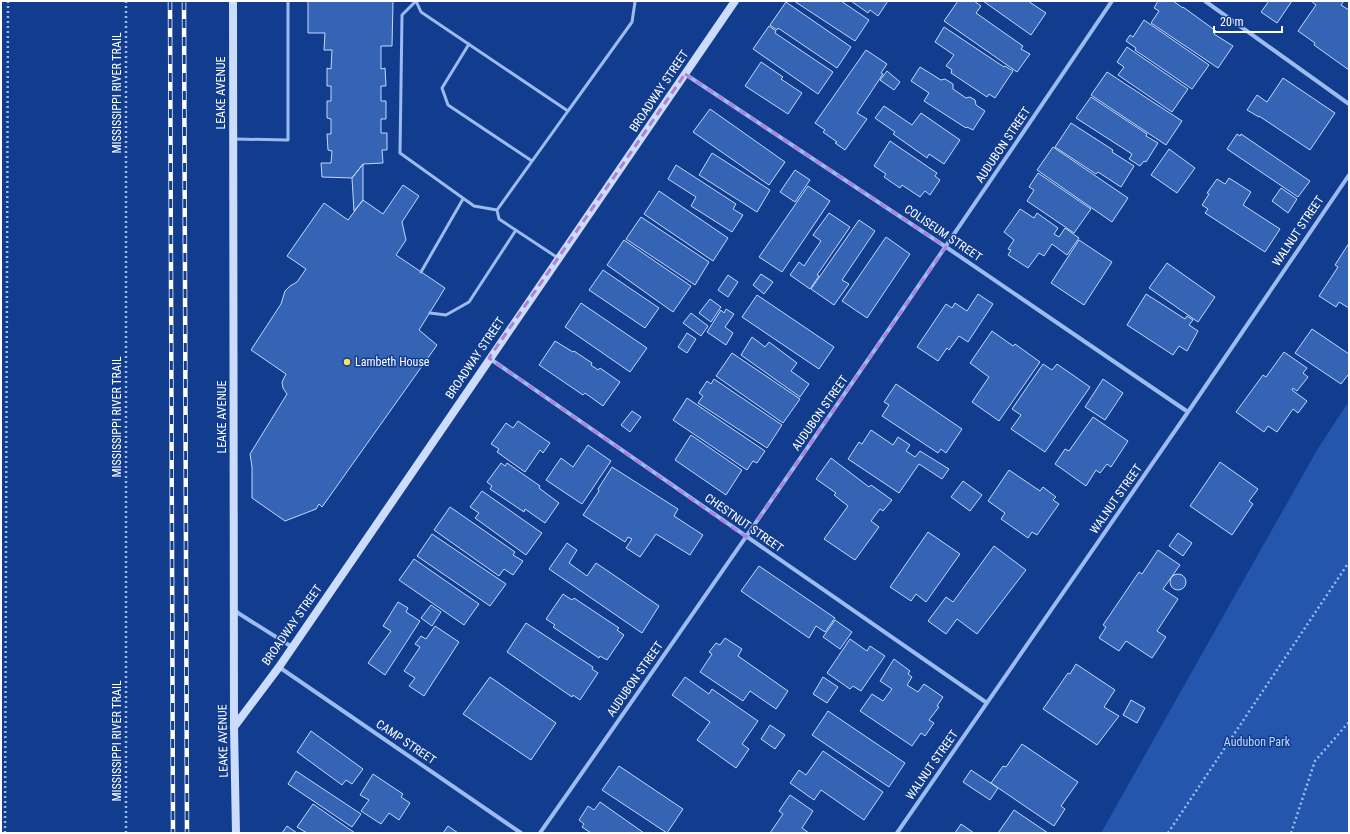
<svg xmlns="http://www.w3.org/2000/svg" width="1350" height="834" font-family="'Roboto Condensed',sans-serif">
  <rect width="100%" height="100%" fill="#123d8e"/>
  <!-- green -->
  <path fill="#2456ad" d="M1349 401V833H1101L1317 450Z"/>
  <!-- building -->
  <path fill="#3664b5" stroke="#c3d8fc" d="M308 1H393L392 46H381V69L385 68 386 86H381V101H386V119H381V133H387V150H382L383 163 363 164 352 178 322 177 321 163H331L332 151 328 150 327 134H331V119L327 118V101H331V86H327V68L331 69 332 50H324L325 33H308Z
    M794 1H841L869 20 855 41Z
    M851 1H888L878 16 870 10 868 13Z
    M958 1H974L981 6 976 13 1023 46 1021 49 1030 54 1017 72 944 21Z
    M983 1H1028L1046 13 1031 35Z
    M1158 1H1173L1183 8V7L1216 31 1214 34 1233 46 1218 68 1151 23 1159 11 1154 8Z
    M1269 1H1292L1277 23 1261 12Z
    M1311 1H1344L1341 5 1349 10V70L1314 45 1315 43 1298 31 1316 5Z
    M786 2 851 47 837 68 778 28 777 30 770 25Z
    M1144 20 1209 65 1192 89 1135 50 1136 48 1126 41 1130 35 1133 37Z
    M769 26 776 31 775 33 833 72 818 94 753 49Z
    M944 27 1004 67 1005 66 1013 71 995 98 989 94 987 97 951 73 952 70 946 66 954 55 935 42Z
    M1127 47 1188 89 1172 112 1118 75 1124 67 1117 62Z
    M866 50 887 64 881 73 883 74 857 113 867 119 845 150 835 143 837 142 823 132 825 130 815 123Z
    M761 62 783 77 781 79 802 93 788 114 745 86Z
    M920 67 941 80 945 79 953 84V89L966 98 970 97 975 100 976 105 985 111 973 130 967 127 966 128 924 101 929 93 911 81Z
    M887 71 900 82 894 90 880 80Z
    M1107 72 1182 121 1166 145 1091 95Z
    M1283 78 1335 113 1310 150 1259 116V117L1247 110 1257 95 1267 102Z
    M1091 97 1147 134 1146 136 1158 143 1146 162 1144 161 1140 166 1129 159 1132 154 1076 118Z
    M884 106 912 125 921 113 960 140 944 164 929 154 927 158 893 134 895 132 875 118Z
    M710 109 785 162 769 185 693 132Z
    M1071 123 1113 150 1112 152 1134 166 1121 187 1098 172 1096 174 1055 147Z
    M1237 134 1240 136 1241 134 1310 181 1298 197 1227 149Z
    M890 141 937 173 935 176 940 180 930 195 925 191 920 197 902 185 900 188 884 177 886 174 874 166Z
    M1053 147 1128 198 1112 222 1037 170Z
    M1169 149 1195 168 1177 193 1151 175Z
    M712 153 770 190 757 212 699 175Z
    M363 164V200L354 211 352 178Z
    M676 165 736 204 733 209 743 215 732 232 691 206 696 197 668 179Z
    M795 170 810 180 795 202 780 192Z
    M1038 173 1091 209 1074 233 1027 201 1034 190 1029 187Z
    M1229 178 1251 192 1243 205 1280 229 1265 252 1205 213 1208 209 1202 205 1209 194 1207 193 1217 179 1225 184Z
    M403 185 419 196 402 222 406 240 396 255 445 288 419 330 437 345 322 507 319 504 316 509 285 521 252 498V467L250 454 287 394 283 388 282 382 286 374 251 350 281 304 285 291 290 286 297 282 306 269 287 256 324 203 348 220 363 200 383 214Z
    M808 186 830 201 782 272 759 257Z
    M1281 188 1297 199 1288 213 1272 201Z
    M659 191 728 238 713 261 644 214Z
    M1020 209 1034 218 1037 213 1058 228 1054 234 1059 237 1065 228 1079 238 1067 255 1052 244 1044 256 1039 253 1028 268 1008 255 1011 250 1008 249 1014 240 1004 232Z
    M829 213 850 227 817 275 819 276 810 289 790 275 799 262 804 266 821 241 813 235Z
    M641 217 709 262 695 285 626 239Z
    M859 220 875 231 842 280 849 284 834 305 811 289Z
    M886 237 910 254 867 318 842 301Z
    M624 240 691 286 673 312 607 265Z
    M1079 240 1112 262 1084 305 1051 283Z
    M1349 243V308L1339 302 1336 307 1319 296 1338 267 1335 265Z
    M1167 263 1215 297 1198 322 1149 288Z
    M603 270 659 308 645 328 589 290Z
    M761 274 773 282 764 294 753 285Z
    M728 275 738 282 728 297 718 290Z
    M978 294 993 304 968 342 959 336 949 350 947 348 938 361 917 347 946 304 952 308 955 303 967 311Z
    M1146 294 1185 319 1187 316 1193 320 1189 325 1198 331 1187 351 1179 346 1173 355 1127 325Z
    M757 295 834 347 819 369 742 317Z
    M710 299 721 307 711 322 699 313Z
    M581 303 647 348 630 372 565 327Z
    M726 309 734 314 725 327 733 333 726 345 707 332 721 310 724 313Z
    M691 313 708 326 701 336 683 323Z
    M1312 329 1349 354V375H1348L1341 384 1295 353Z
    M992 331 1013 346 1015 344 1040 362 999 421 972 402 989 377 970 363Z
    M687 333 696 339 687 353 678 347Z
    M752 337 765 347 769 342 797 363 791 371 809 384 800 397 741 355Z
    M555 341 573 352 574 351 592 363 591 365 598 370 600 368 620 382 603 406 585 393 583 395 539 365Z
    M1284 352 1307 368 1303 373 1308 377 1297 391 1293 388 1292 390 1307 401 1298 413 1293 409 1277 432 1268 426 1264 432 1236 412 1263 375 1266 377Z
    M732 353 800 399 783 423 716 376Z
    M1043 364 1052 370 1057 364 1090 387 1045 452 1011 429 1021 415 1012 409Z
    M714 379 782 425 767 448 698 403 703 396 699 393 707 381 711 384Z
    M1103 379 1123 393 1105 420 1085 407Z
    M896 384 962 429 946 453 941 449 938 453 882 416 889 405 884 402Z
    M687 398 765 451 757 463 753 461 747 470 673 420Z
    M632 411 641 417 630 432 621 425Z
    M1093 417 1128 441 1111 467 1107 464 1100 473 1096 470 1086 486 1055 464 1065 449 1069 451Z
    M518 421 550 443 543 453 540 450 525 472 497 452 499 449 491 444 506 423 513 428Z
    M871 430 893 445 898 437 910 445 906 451 915 457 920 451 949 469 942 479 919 464 899 493 848 459 859 442 862 444Z
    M691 435 742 470 726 495 675 460Z
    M588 445 611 461 582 504 546 480 561 458 573 467Z
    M831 458 869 487 871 485 892 500 883 511 880 509 871 521 879 527 855 560 824 539 848 506 834 495 836 493 816 479Z
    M1220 462 1258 489 1249 501 1253 504 1232 535 1190 506Z
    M501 463 505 466 507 463 540 486 539 488 559 503 545 523 525 509 524 512 490 489 492 486 487 482Z
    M612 467 678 509 674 516 703 535 690 555 656 534 640 557 626 548 632 539 628 537 625 542 583 515 599 491 598 489Z
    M1009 470 1040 491 1043 487 1056 497 1053 500 1059 504 1037 535 1032 532 1028 538 1001 519 1005 513 988 501Z
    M963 481 982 495 970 511 951 497Z
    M482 491 542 533 526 555 475 518 479 513 470 507Z
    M450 507 515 552 513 555 523 561 513 575 504 569 499 576 434 530Z
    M928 532 960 554 926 602 916 594 911 601 890 587Z
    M1178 533 1192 543 1183 556 1169 546Z
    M432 534 506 584 490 606 417 556Z
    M567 543 577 550 569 563 587 576 596 563 659 606 642 633 549 569Z
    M994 546 1026 570 977 634 957 619 946 634 928 621 946 597 953 602Z
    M1158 550 1180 565 1163 589 1178 599 1157 631 1166 637 1152 658 1126 641 1119 651 1099 638 1106 627 1103 625 1139 572 1142 574Z
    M414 559 479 604 464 625 399 580Z
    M759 566 835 618 825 632 816 626 809 638 741 591Z
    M1170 582a8 8 0 1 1 16 0a8 8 0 1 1-16 0Z
    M563 594 572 600 574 598 619 628 617 630 624 635 607 660 600 656 599 658 553 627 555 625 546 619Z
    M398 602 408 608 406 612 420 621 385 675 368 663 391 631 383 626Z
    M431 605 441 612 432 626 421 618Z
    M835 620 852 632 840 649 823 637Z
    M526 623 593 667 592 669 598 673 580 700 573 695 572 697 507 652Z
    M435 626 459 642 424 696 409 686 415 678 404 671 420 647 415 644 421 636 426 639Z
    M725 638 742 649 738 656 788 691 776 709 750 691 743 701 700 672 712 654 709 652 716 643 720 645Z
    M850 639 867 651 870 646 885 656 861 691 853 686 850 689 827 673Z
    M894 659 910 671 908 674 912 677 907 685 918 692 924 684 943 697 937 706 939 707 929 720 934 723 925 736 921 733 912 746 860 711 872 694 883 701 892 689 880 681Z
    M1076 664 1115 690 1104 707 1119 716 1097 745 1043 709 1068 673 1070 674Z
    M490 677 556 723 531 760 463 714Z
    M685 677 709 694 712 689 758 721 742 744 749 749 736 768 697 740 710 722 672 695Z
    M823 677 838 687 827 703 813 694Z
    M1131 700 1145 708 1137 723 1123 715Z
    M828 711 905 763 889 787 812 735Z
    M770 725 785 735 775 749 761 739Z
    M311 731 363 769 352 784 346 780 342 785 297 752Z
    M1022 744 1078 782 1061 806 1065 809 1054 826 991 783 1003 766 1006 767Z
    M823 751 883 792 864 820 821 790 814 800 790 783 799 770 806 775Z
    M619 766 683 809 667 833 602 790Z
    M971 770 998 788 990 800 963 782Z
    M296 771 361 814 352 827 288 784Z
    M373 774 403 794 401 797 410 803 399 820 389 813 381 824 361 811 369 800 360 795Z
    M790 795 813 811 802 828 809 833H770L783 814 779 811Z
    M600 802 644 833H591L582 827 584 824 579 820 588 806 594 810Z
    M313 804 355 833H307L297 827Z
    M1014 810 1048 833H998Z
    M961 824 974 833H955Z
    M287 826 297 833H282Z
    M448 826 458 833H443Z"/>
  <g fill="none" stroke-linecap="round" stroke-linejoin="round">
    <!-- path -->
    <path stroke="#9cbbf1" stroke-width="2.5" stroke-dasharray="2 3" stroke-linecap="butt" d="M126 1V833
      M5 833 8 1
      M1168 833 1349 562
      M1291 833 1315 761 1349 722"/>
    <!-- lane -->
    <path stroke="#9cbbf1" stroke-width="3" d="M416 1 421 12 568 111 632 22 635 2 634 1
      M416 1 402 15 400 153 474 206 497 210
      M469 44 442 88 448 105 532 161
      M235 139 288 140V1
      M558 258 499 219 497 210 568 111
      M421 272 463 199
      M430 313 446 315 469 302 516 230"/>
    <!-- street -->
    <path stroke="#9cbbf1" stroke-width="4" d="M1205 1 1349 104
      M685 74 946 247 1188 412
      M489 358 987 703
      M235 611 292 647
      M279 667 521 833
      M540 833C733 557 924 280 1112 1
      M897 833 1188 412 1349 175"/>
    <!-- secondary -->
    <path stroke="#cbdcfc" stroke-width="8" d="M233 1 234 727 236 833
      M234 727 279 667 735 1"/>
    <!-- rail casing -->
    <g stroke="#fff" stroke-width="4.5">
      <path id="rail" d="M170 1 173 833
        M184 1 187 833"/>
    </g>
    <!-- rail -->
    <use href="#rail" stroke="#123d8e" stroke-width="3" stroke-dasharray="9" stroke-linecap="butt"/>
  </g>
  <!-- marked area -->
  <path fill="none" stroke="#b080d9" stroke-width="3" stroke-dasharray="8 5" stroke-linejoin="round" d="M685 74 946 247 746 537 489 358Z"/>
  <!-- markers -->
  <circle fill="#ffdf5c" stroke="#123d8e" stroke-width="1.5" cx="347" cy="362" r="4"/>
  <g text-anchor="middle" stroke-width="3" stroke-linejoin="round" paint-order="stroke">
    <!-- street labels -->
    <g font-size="12" fill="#fff" stroke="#123d8e">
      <text transform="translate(659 91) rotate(-56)" y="4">BROADWAY STREET</text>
      <text transform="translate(117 93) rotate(-90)" y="4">MISSISSIPPI RIVER TRAIL</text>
      <text transform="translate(221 93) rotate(-90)" y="4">LEAKE AVENUE</text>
      <text transform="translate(1003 145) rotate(-56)" y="4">AUDUBON STREET</text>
      <text transform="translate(1298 231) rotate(-56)" y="4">WALNUT STREET</text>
      <text transform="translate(943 233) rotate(34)" y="4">COLISEUM STREET</text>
      <text transform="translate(475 358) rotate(-56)" y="4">BROADWAY STREET</text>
      <text transform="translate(820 413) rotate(-55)" y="4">AUDUBON STREET</text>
      <text transform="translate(117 417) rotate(-90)" y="4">MISSISSIPPI RIVER TRAIL</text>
      <text transform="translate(222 417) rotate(-90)" y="4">LEAKE AVENUE</text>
      <text transform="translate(1116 499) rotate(-55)" y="4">WALNUT STREET</text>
      <text transform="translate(744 523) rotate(35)" y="4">CHESTNUT STREET</text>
      <text transform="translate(292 625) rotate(-55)" y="4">BROADWAY STREET</text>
      <text transform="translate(635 679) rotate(-55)" y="4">AUDUBON STREET</text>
      <text transform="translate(117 741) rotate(-90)" y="4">MISSISSIPPI RIVER TRAIL</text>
      <text transform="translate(223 741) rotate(-91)" y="4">LEAKE AVENUE</text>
      <text transform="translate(406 742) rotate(34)" y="4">CAMP STREET</text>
      <text transform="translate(932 765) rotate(-55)" y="4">WALNUT STREET</text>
    </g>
    <!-- poi labels -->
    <g font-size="12" fill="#fff" stroke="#123d8e" text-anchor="start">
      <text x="355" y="366">Lambeth House</text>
    </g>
    <!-- park labels -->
    <g font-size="12" fill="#c3d8fc" stroke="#123d8e">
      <text x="1257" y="746">Audubon Park</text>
    </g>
  </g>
  <!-- border -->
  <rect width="1350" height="834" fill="none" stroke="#ffffff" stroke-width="4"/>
  <!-- scale -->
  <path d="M1214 26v6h68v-6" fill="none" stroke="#ffffff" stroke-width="2"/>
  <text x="1220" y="26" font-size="12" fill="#ffffff" stroke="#123d8e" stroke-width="3" paint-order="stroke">20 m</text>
</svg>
